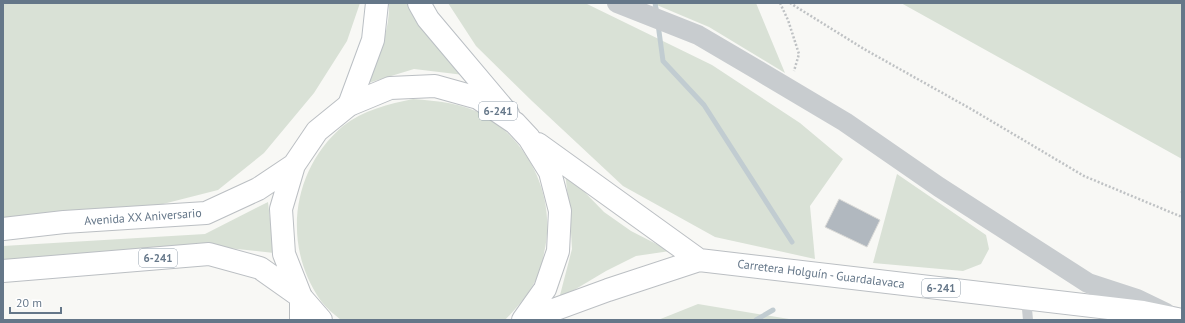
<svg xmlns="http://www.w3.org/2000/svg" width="1185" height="323" font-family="'PT Sans',sans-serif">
  <rect width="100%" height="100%" fill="#f8f8f5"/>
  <!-- green -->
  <path fill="#d9e1d6" d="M3 3H360L347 41 314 93 264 153 218 190 159 205 3 218Z
    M389 3H408L420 24 464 75 414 69 365 84C377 58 390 33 389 3Z
    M448 3H585L712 65 800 123 843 159 810 206 815 259 715 237 623 186 532 101 476 46Z
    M652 3H756L785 73 709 27Z
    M901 3H1182V159Z
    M413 99C438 101 462 103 484 115 531 143 557 200 544 253 543 260 542 268 539 274 530 292 519 306 505 320H341C334 314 326 308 321 301 282 246 291 170 343 126 363 110 389 104 413 99Z
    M565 172 604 212 631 231 670 251 636 256 606 271 559 299 572 249 570 216Z
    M897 174 986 235 989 249 981 264 963 271 873 263Z
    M268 202 274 253 209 246 3 260V246L205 234Z
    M698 304 795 320H796H658Z"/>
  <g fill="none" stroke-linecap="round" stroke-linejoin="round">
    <!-- stream -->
    <path stroke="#c1ccd1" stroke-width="5" d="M655 3 657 14
      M658 24 663 61 704 105 792 242
      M756 320 773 310"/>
  </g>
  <!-- building -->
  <path fill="#b1b8bf" stroke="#dadad7" d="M839 199 880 220 867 247 825 227Z"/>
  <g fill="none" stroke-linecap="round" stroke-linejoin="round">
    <!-- secondary casing -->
    <g stroke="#babfc4" stroke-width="24">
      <path id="secondary" d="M419 3 428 19 508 114
        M349 105 373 40 377 3"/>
    </g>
    <!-- primary casing -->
    <g stroke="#bbbfc3" stroke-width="24">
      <path id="primary" d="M538 144 699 260
        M3 229 64 222 206 213 258 189 294 165
        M3 271 209 254 260 268 301 297
        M321 320 301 297 284 254 281 209 294 165 317 131 349 105 390 88 435 86 478 98 515 123 529 138 550 172 560 211 558 251 545 289 523 320
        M526 320 608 290 699 260 1143 312 1182 320"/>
    </g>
    <!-- highway casing -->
    <g stroke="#babec1" stroke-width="24">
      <path id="highway" d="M301 320V297"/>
    </g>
    <!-- path -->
    <path stroke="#bfc2c4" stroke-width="2.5" stroke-dasharray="2 2" stroke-linecap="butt" d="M780 3 788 20 799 54 794 71
      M790 3 864 49 971 109 1084 176 1182 217
      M1182 191V193"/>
    <!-- lane -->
    <path stroke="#c8cccf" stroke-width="10" d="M1026 298 1028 320"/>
    <!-- street -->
    <path stroke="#c8cccf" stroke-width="20" d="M617 3 698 35 761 72 845 122 939 187 1088 283 1137 299 1166 313"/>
    <!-- secondary -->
    <use href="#secondary" stroke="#fff" stroke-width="22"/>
    <!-- primary -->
    <use href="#primary" stroke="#fff" stroke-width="22"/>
    <!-- highway -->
    <use href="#highway" stroke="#fff" stroke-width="22"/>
  </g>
  <g text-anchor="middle" stroke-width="4" stroke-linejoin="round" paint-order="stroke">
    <!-- shield labels -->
    <g fill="#fff" stroke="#93a0ac" stroke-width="1">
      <rect x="479" y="102" width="38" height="18" rx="3"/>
      <rect x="139" y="249" width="38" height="18" rx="3"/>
      <rect x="922" y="279" width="38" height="18" rx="3"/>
    </g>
    <g font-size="11" font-weight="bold" fill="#657789">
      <text x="498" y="115">6-241</text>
      <text x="158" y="262">6-241</text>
      <text x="941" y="292">6-241</text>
    </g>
    <!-- street labels -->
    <g font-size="12" fill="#657789" stroke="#fff">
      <text transform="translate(143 217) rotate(-4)" y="4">Avenida XX Aniversario</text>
      <text transform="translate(821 274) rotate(7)" y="4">Carretera Holguín - Guardalavaca</text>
    </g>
  </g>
  <!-- border -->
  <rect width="1185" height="323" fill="none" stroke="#657789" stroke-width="8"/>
  <!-- scale -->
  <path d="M10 307v6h51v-6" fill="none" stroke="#657789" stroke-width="2"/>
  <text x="16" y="307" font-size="12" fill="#657789" stroke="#ffffff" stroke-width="3" paint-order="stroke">20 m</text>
</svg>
